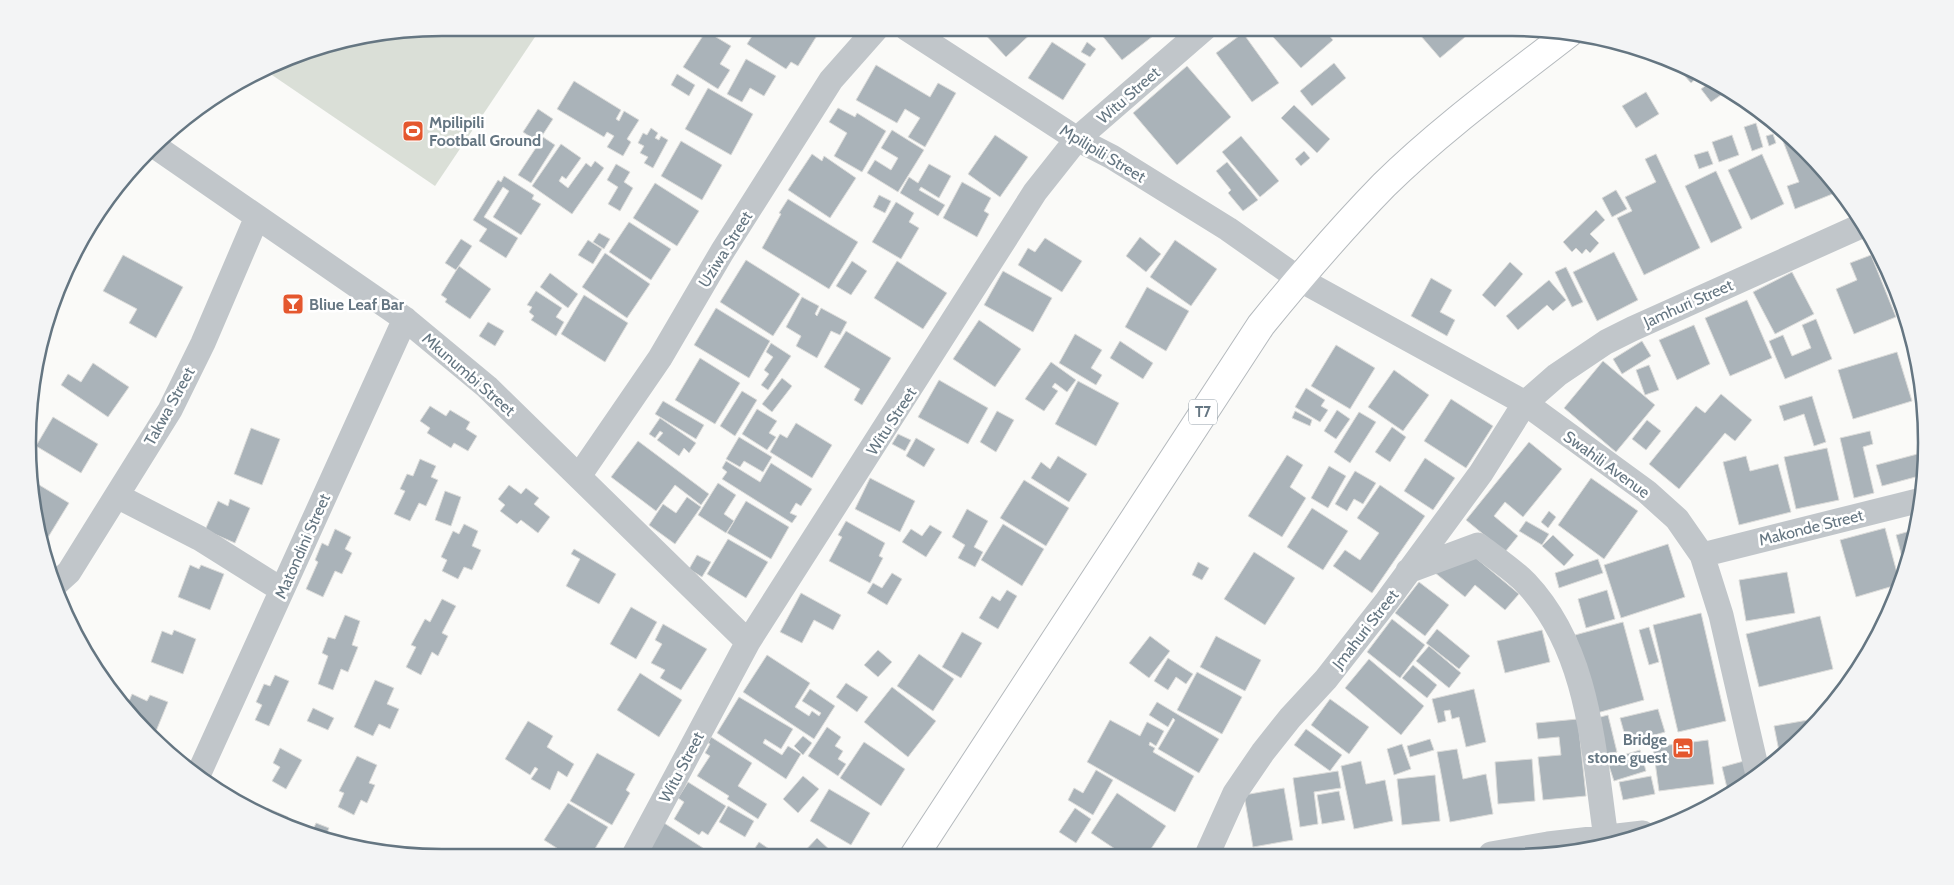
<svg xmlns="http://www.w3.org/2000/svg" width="1954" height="885" font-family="Cabin,sans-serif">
  <rect width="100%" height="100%" fill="#fafaf8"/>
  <!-- green -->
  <path fill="#dadfd7" d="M443 28H541L435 186 272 75 281 62 309 50Z"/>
  <!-- building -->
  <path fill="#aab3b9" stroke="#dcdcda" d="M757 28H807L818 34 798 66 791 62 786 69 747 44Z
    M964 28H979L971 35Z
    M986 28H1037L1006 57 982 31Z
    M1096 28H1146L1153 36 1122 60Z
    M1265 28H1323L1333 40 1301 68Z
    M1414 28H1468L1471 32 1440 58Z
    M706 31 731 46 720 64 730 70 718 89 683 67Z
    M1243 33 1279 83 1252 102 1216 53Z
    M1052 42 1086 64 1063 100 1028 78Z
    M1087 42 1096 49 1090 57 1081 52Z
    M746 59 776 76 764 96 750 88 742 102 727 94Z
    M1334 63 1346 78 1312 106 1300 91Z
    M876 65 930 97 938 83 956 93 925 147 908 137 920 118 905 109 897 123 856 100Z
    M1187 66 1231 117 1177 165 1133 113Z
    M1690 70 1700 75 1691 83 1684 75Z
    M677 74 695 85 689 96 671 85Z
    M574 81 621 110 616 119 619 121 624 111 639 120 627 139 631 142 623 156 607 147 614 136 607 132 604 137 557 109Z
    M1712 81 1728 90 1711 102 1701 89Z
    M708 88 753 114 731 155 685 129Z
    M1646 92 1659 114 1636 128 1622 106Z
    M1294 105 1330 139 1317 153 1281 118Z
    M838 108 855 117 857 113 886 131 862 172 834 156 847 133 829 122Z
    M538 109 553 119 538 142 523 132Z
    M1756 123 1763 147 1752 151 1744 127Z
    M1777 126 1805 149 1840 191 1795 209 1787 186 1799 182Z
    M651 128 658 133 655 138 659 140 661 136 668 140 653 168 644 163 648 157 640 153 644 146 638 143 643 133 647 135Z
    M892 130 924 150 898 192 867 173 875 160 891 170 898 158 881 148Z
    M1773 134 1776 143 1769 146 1766 136Z
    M995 135 1028 157 1000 197 968 174Z
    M1732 135 1739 155 1719 162 1712 142Z
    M1241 136 1279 181 1260 197 1222 152Z
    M543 137 555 145 531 183 518 175Z
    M681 141 722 165 702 200 661 176Z
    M561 144 581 158 566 179 562 176 559 181 568 188 586 163 591 167 595 161 604 168 572 214 532 186Z
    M1304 151 1310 158 1301 166 1295 159Z
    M1708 151 1713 164 1699 169 1694 155Z
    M812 154 822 161 824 156 856 178 830 218 788 190Z
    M1656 154 1700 248 1644 275 1617 218 1632 211 1625 197 1656 182 1645 159Z
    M1762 154 1784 204 1751 220 1728 170Z
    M1227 162 1258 200 1243 211 1228 193 1231 190 1216 171Z
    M616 164 630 172 624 182 633 188 620 211 608 204 618 187 607 180Z
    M929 164 951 176 939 198 921 187 919 190 945 205 938 216 900 193 909 177 918 183Z
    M1716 171 1742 228 1711 243 1685 186Z
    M504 176 534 195 532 199 541 204 521 235 493 217 509 191 503 187 484 217 518 238 506 258 479 241 487 229 473 220 498 180 501 182Z
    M962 182 991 198 984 211 989 214 977 237 943 218Z
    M655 183 699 211 677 246 633 218Z
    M1616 190 1627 209 1612 217 1602 198Z
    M879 195 891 201 885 213 873 207Z
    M788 199 858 242 829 289 762 248 781 214 779 213Z
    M896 202 914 213 909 222 919 228 901 259 872 242Z
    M1596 210 1605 220 1590 234 1599 243 1590 253 1586 249 1582 254 1576 248 1572 252 1563 242Z
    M629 222 671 249 651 280 609 252Z
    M599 233 610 239 604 249 593 242Z
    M1140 237 1161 254 1146 272 1126 256Z
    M1045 238 1082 261 1062 292 1018 265 1028 248 1035 252Z
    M461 239 472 246 456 270 445 263Z
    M588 240 602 249 593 264 578 255Z
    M1175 240 1217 269 1191 306 1150 277Z
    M1614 252 1638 300 1597 321 1573 272Z
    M605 253 650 284 627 318 582 287Z
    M123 255 183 287 156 338 129 323 137 309 103 291Z
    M1871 255 1896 317 1854 334 1836 289 1857 280 1850 263Z
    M746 260 800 294 773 336 720 302Z
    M852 261 867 271 851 295 836 286Z
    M897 261 947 293 923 329 874 298Z
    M1510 262 1523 274 1495 307 1482 295Z
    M459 266 491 289 470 319 445 302 447 299 441 295Z
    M1566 267 1583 302 1572 307 1555 272Z
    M1003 271 1052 298 1033 332 984 305Z
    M1792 272 1814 314 1775 334 1753 292Z
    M550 273 578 294 568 308 540 287Z
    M1431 278 1452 290 1440 312 1455 320 1447 336 1411 316Z
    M1549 280 1566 300 1553 311 1547 305 1518 330 1506 316Z
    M1147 287 1189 311 1166 351 1125 327Z
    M536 291 562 308 556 317 564 322 556 336 531 320 534 316 529 312 532 307 527 305Z
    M584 295 628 323 605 362 561 334Z
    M802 297 819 306 815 314 817 316 821 308 847 322 840 335 831 331 817 358 796 346 801 336 786 327Z
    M1747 300 1772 358 1730 376 1705 318Z
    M716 308 770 341 749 378 694 345Z
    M1816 319 1832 359 1785 379 1769 341 1783 335 1792 356 1811 348 1802 325Z
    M979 320 1021 349 995 387 953 359Z
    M488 322 504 331 495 346 479 336Z
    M1694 325 1710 364 1677 380 1659 340Z
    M846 331 891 358 862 405 854 400 860 389 824 367Z
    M1075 334 1102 350 1091 368 1102 375 1096 385 1059 363Z
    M1120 341 1153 363 1143 379 1110 358Z
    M1642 341 1651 356 1622 374 1613 359Z
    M771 343 791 356 768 390 761 385 769 374 764 370 773 357 766 352Z
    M1336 345 1375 368 1350 409 1311 386Z
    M1897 352 1912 401 1853 419 1838 370Z
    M700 358 740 383 715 424 675 400Z
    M1603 361 1655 405 1616 452 1564 408Z
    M1051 362 1076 380 1067 392 1055 383 1052 387 1058 391 1044 411 1025 399Z
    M93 363 129 387 108 417 61 385 68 374 81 382Z
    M1649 365 1659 390 1645 395 1636 370Z
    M1394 370 1429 395 1403 431 1368 407Z
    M782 378 792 386 772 412 762 404Z
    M939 380 988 408 968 444 918 417Z
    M1078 381 1119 403 1096 446 1055 424Z
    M1306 388 1325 400 1321 406 1328 410 1320 422 1295 407Z
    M742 391 757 400 735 436 720 426Z
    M1721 394 1752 420 1735 441 1725 433 1679 489 1649 464 1696 406 1705 413Z
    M1812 396 1826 442 1814 446 1804 414 1784 421 1779 406Z
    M1451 399 1493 426 1466 468 1424 441Z
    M663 401 704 425 696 439 655 414Z
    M430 406 446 416 450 410 470 422 466 429 477 436 468 451 454 443 451 448 427 433 430 428 420 421Z
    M757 409 777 421 769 433 776 437 767 450 742 434Z
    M1337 410 1350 419 1336 439 1324 431Z
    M997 411 1014 420 996 452 980 442Z
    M1295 411 1312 420 1310 426 1292 418Z
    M1359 412 1376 422 1350 463 1334 452Z
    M53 417 98 444 81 473 36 446Z
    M660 418 696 443 689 453 684 448 679 456 657 440 663 433 660 431 655 438 649 434Z
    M1647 420 1661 431 1646 450 1632 439Z
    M796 423 832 445 812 478 770 452 780 434 787 438Z
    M1392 427 1406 437 1390 462 1375 452Z
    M251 428 280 439 262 485 234 474Z
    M1870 431 1873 444 1863 447 1874 493 1854 498 1840 438Z
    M898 434 911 440 905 451 892 444Z
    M739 437 772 457 763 472 744 461 740 467 726 459Z
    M916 438 935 449 924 467 906 456Z
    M638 441 709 494 701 505 675 485 656 511 611 477Z
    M1529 442 1562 469 1523 517 1505 502 1494 516 1518 536 1505 552 1466 520Z
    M1827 448 1839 500 1796 509 1784 457Z
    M1925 452 1923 475 1882 486 1876 465Z
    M1287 455 1303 465 1290 487 1306 498 1282 537 1248 516Z
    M1058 456 1087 474 1069 502 1031 478 1041 462 1050 469Z
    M1746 456 1750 471 1778 464 1791 512 1739 525 1723 462Z
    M1425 458 1455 478 1433 510 1404 491Z
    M420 459 436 466 431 477 438 480 426 506 419 503 410 521 394 514 405 491 400 489 407 474 413 476Z
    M726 461 760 482 771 463 812 489 801 506 796 503 790 513 797 516 792 523 722 479 727 472 722 468Z
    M1329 466 1346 476 1328 508 1311 498Z
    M1355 471 1376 483 1363 504 1354 499 1347 511 1335 504Z
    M870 478 915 501 900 532 855 509Z
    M1591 478 1638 511 1604 559 1558 525Z
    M1024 480 1069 508 1046 546 1000 518Z
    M36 483 69 503 47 539 39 534 35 523 32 490Z
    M718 483 736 495 724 514 734 521 726 533 698 515Z
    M509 485 521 494 526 488 539 498 534 504 550 517 538 533 521 520 517 524 500 511 505 505 498 499Z
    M1380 485 1425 516 1372 593 1333 566 1345 550 1360 560 1379 533 1357 518Z
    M445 491 461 497 451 526 435 520Z
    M687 497 701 507 675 544 649 525 663 504 676 513Z
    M230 499 250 508 235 543 205 530 218 501 228 506Z
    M746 501 789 527 771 559 727 533Z
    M1312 508 1348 531 1323 570 1287 547Z
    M967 509 988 521 974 547 983 552 975 567 958 558 965 545 952 537Z
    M1549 511 1556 517 1548 528 1541 522Z
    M846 521 885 543 879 556 883 558 870 583 829 561 842 537 838 535Z
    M1526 521 1549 534 1542 545 1519 531Z
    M464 524 478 531 472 546 481 550 472 570 464 567 458 579 442 571 447 560 441 557 453 531 459 534Z
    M1003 524 1044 549 1022 586 981 560Z
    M930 525 942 532 926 557 902 542 911 529 922 536Z
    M1885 528 1900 584 1856 597 1840 540Z
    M335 529 351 537 345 549 352 553 342 574 335 571 323 597 306 589 318 562 315 560 322 543 328 546Z
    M1917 529 1905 568 1896 535Z
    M1553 535 1574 555 1564 566 1542 546Z
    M728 539 768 562 746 598 707 574Z
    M1458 543 1519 594 1505 610 1475 585 1465 597 1434 572Z
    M1668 544 1685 597 1621 618 1604 565Z
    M574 549 616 574 599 604 566 586 580 559 571 554Z
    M1254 552 1295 578 1265 625 1224 599Z
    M697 555 711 562 702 577 689 569Z
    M1598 559 1603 573 1559 588 1555 573Z
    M1198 562 1209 568 1202 580 1192 575Z
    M190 565 199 569 201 565 224 574 210 610 178 597Z
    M1787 572 1795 613 1746 621 1739 580Z
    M892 573 902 579 887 605 867 593 873 583 882 588Z
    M1419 582 1449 605 1425 636 1395 613Z
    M1007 590 1017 596 998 629 979 618 992 596 1000 601Z
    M1607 590 1615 619 1586 628 1578 599Z
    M801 593 841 615 833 630 814 620 802 643 780 632Z
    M442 599 456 606 442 633 448 636 438 656 432 652 421 675 406 667 416 647 411 645 425 619 430 622Z
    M631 607 657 622 636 659 610 644Z
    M1701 613 1726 721 1678 732 1653 625Z
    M345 615 360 621 352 645 358 647 348 672 341 669 333 690 318 684 328 656 322 653 328 637 335 639Z
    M1820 616 1833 669 1759 687 1746 634Z
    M1392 619 1425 645 1400 678 1367 652Z
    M1623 622 1644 700 1597 713 1575 635Z
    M663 624 707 649 681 690 660 678 665 670 651 663 662 644 655 640Z
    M1649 627 1659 662 1649 665 1639 630Z
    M1437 629 1470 656 1459 669 1426 643Z
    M174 630 196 639 183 674 151 662 162 631 172 635Z
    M1542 630 1550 662 1505 673 1497 641Z
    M962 632 982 643 961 678 942 667Z
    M1150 636 1170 651 1149 678 1129 663Z
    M1216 636 1261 660 1245 691 1200 667Z
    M1429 646 1461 673 1449 688 1416 661Z
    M878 650 892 662 878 677 864 665Z
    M919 654 954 679 933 711 897 686Z
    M767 655 810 683 795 707 809 716 812 711 819 716 821 713 802 701 810 689 835 706 814 739 743 692Z
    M1168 658 1193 674 1186 684 1176 677 1168 690 1154 681Z
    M1369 659 1424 706 1401 735 1345 688Z
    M1413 665 1437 685 1427 698 1402 678Z
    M1197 672 1242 697 1222 734 1177 710Z
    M640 673 682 700 659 737 617 710Z
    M275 675 289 681 269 726 255 720 262 705 256 702 264 684 270 686Z
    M375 680 394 688 387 704 399 709 390 729 379 724 373 736 354 727Z
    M846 683 868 697 857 712 836 697Z
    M892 687 936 721 908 757 864 722Z
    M1474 689 1486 742 1466 747 1459 717 1452 719 1450 710 1444 711 1446 721 1438 723 1432 699Z
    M132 694 147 701 150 695 168 702 154 736 128 704Z
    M739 697 793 729 781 749 765 739 763 743 782 755 788 746 801 754 786 779 717 733Z
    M1330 699 1369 727 1349 754 1311 725Z
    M1157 702 1219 739 1199 773 1158 749 1175 720 1173 718 1168 727 1149 715Z
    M313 708 334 718 328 730 307 721Z
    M1658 709 1665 732 1627 743 1620 718Z
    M1608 715 1617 752 1601 756 1593 719Z
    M1578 719 1586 796 1543 800 1538 757 1561 755 1559 737 1538 739 1536 723Z
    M1110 720 1140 736 1147 722 1164 731 1156 746 1150 742 1149 745 1155 748 1153 752 1194 776 1175 812 1087 762Z
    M1808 720 1809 727 1780 756 1774 726Z
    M528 721 553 736 547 747 574 764 567 777 558 771 550 790 531 779 538 769 535 767 530 775 505 759Z
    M827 727 841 737 835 746 843 751 838 759 846 764 838 776 808 756Z
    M1306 729 1342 755 1330 771 1294 745Z
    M803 736 812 743 803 755 794 746Z
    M711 737 752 763 738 786 767 804 758 819 727 799 729 796 697 776 710 756 705 753 710 744 708 743Z
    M1430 739 1434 750 1410 757 1407 746Z
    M1708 740 1714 784 1659 791 1653 747Z
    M864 742 905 769 881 806 840 778Z
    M1402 744 1411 769 1394 775 1387 749Z
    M280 748 302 760 286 789 272 781 280 767 273 763Z
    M1457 749 1463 779 1486 774 1493 814 1450 822 1437 752Z
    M1640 750 1646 771 1614 781 1607 760Z
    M597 753 635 774 626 790 630 793 612 825 570 801Z
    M357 756 377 765 369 783 375 785 367 803 361 800 354 815 338 807 344 793 339 791Z
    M1532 759 1535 801 1498 804 1495 762Z
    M1361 761 1366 784 1385 780 1393 821 1354 829 1341 766Z
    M1744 761 1749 781 1728 792 1722 767Z
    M1096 770 1113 780 1093 815 1068 800 1074 788 1083 793Z
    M1338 771 1341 788 1314 792 1318 824 1300 827 1293 778Z
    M1435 775 1440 821 1402 825 1397 779Z
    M803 776 819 789 798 813 783 799Z
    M1651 776 1655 794 1623 800 1619 782Z
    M688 782 726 806 708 835 702 831 699 835 674 819 684 802 678 798Z
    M1284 788 1293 840 1253 847 1244 795Z
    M829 789 870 813 851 845 810 821Z
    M1339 791 1345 820 1322 824 1317 795Z
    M1117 793 1166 826 1147 855H1124L1091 833Z
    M568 803 608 827 590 857H571L544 840Z
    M728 806 754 821 745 837 719 822Z
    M267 808 288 817 284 826 264 814Z
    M1075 808 1091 819 1076 843 1059 832Z
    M661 821 703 848 698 857H639Z
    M316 823 329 828 325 838 311 834Z
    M817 838 833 853 829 856H805L802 854Z
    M759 842 779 856 749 857Z
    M1058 851 1073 852V855L1058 856Z"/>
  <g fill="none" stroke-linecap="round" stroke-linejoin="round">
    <!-- highway casing -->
    <g stroke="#b4b9bd" stroke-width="30">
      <path id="highway" d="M914 856 1261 325C1300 277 1341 229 1384 185 1441 129 1506 82 1569 33"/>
    </g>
    <!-- minor -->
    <path stroke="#c1c6ca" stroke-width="25" d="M906 28 1077 139 1112 157 1228 229 1299 279 1525 403 1647 492 1677 519 1702 555 1721 615 1758 775
      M156 147 405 319 487 387 748 642
      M579 476 660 358 722 252 831 80 877 28
      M117 496 199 538 282 590
      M1702 555 1921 500
      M1408 571 1478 545C1494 557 1512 569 1526 583 1590 651 1593 750 1606 838
      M58 582 69 572 170 410 203 343 257 217
      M199 773 405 319
      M1491 854 1548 844 1643 833
      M1207 855 1235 793 1263 752 1290 718 1326 679 1387 601 1481 473 1525 403 1557 375 1606 342 1632 329 1863 225
      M633 857 748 642 1035 192 1077 139 1205 28"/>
    <!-- highway -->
    <use href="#highway" stroke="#fff" stroke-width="28"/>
  </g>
  <!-- icons -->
  <defs>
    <g id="stadium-square" transform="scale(1.125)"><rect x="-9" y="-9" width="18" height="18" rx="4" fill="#e4572e" stroke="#fff"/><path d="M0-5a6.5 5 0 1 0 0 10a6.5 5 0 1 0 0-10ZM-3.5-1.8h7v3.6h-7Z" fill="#fff"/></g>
    <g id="bar-square" transform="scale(1.125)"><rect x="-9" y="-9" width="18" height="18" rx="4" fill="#e4572e" stroke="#fff"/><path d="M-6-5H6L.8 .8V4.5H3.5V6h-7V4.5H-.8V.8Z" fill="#fff"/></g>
    <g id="hotel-square" transform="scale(1.125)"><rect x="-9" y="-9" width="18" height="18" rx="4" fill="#e4572e" stroke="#fff"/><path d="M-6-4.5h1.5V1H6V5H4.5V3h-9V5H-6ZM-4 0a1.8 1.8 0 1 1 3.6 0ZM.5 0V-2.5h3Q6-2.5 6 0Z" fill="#fff"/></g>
  </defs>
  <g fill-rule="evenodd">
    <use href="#stadium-square" x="413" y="131"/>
    <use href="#bar-square" x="293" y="304"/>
    <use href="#hotel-square" x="1683" y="748"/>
  </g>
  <g text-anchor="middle" stroke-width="5" stroke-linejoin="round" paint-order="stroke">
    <!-- shield labels -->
    <rect fill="#fff" stroke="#939fa8" stroke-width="1" x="1189" y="399.5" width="28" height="25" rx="4"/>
    <g font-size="15" font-weight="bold" fill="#657682">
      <text x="1203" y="417">T7</text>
    </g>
    <!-- street labels -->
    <g font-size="16" fill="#657682" stroke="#fff">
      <text transform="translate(1128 95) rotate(-41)" y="6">Witu Street</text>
      <text transform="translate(1103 153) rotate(31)" y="6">Mpilipili Street</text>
      <text transform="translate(725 249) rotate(-58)" y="6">Uziwa Street</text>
      <text transform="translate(1688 303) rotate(-24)" y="6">Jamhuri Street</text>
      <text transform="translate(469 374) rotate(41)" y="6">Mkunumbi Street</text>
      <text transform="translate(169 406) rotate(-61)" y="6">Takwa Street</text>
      <text transform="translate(891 421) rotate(-57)" y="6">Witu Street</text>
      <text transform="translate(1607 464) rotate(36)" y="6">Swahili Avenue</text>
      <text transform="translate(1811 527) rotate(-14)" y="6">Makonde Street</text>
      <text transform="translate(302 546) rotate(-66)" y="6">Matondini Street</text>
      <text transform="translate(1365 629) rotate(-52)" y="6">Jmahuri Street</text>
      <text transform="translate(681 767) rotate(-62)" y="6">Witu Street</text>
    </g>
    <!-- poi labels -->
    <g font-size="16" font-weight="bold" fill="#657682" stroke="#fff" text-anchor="start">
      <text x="429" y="128">Mpilipili<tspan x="429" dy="18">Football Ground</tspan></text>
      <text x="309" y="310">Bliue Leaf Bar</text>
      <text x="1667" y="745" text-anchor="end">Bridge<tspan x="1667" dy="18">stone guest</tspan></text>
    </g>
  </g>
  <!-- crop -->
  <path d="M0 0H1954V885H0ZM442 36H1512A406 406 0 0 1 1918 442V443A406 406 0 0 1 1512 849H442A406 406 0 0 1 36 443V442A406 406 0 0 1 442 36Z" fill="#f3f4f5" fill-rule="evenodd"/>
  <path fill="none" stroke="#657682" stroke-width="2.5" d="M442 36H1512A406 406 0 0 1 1918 442V443A406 406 0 0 1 1512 849H442A406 406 0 0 1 36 443V442A406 406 0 0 1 442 36Z"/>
</svg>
